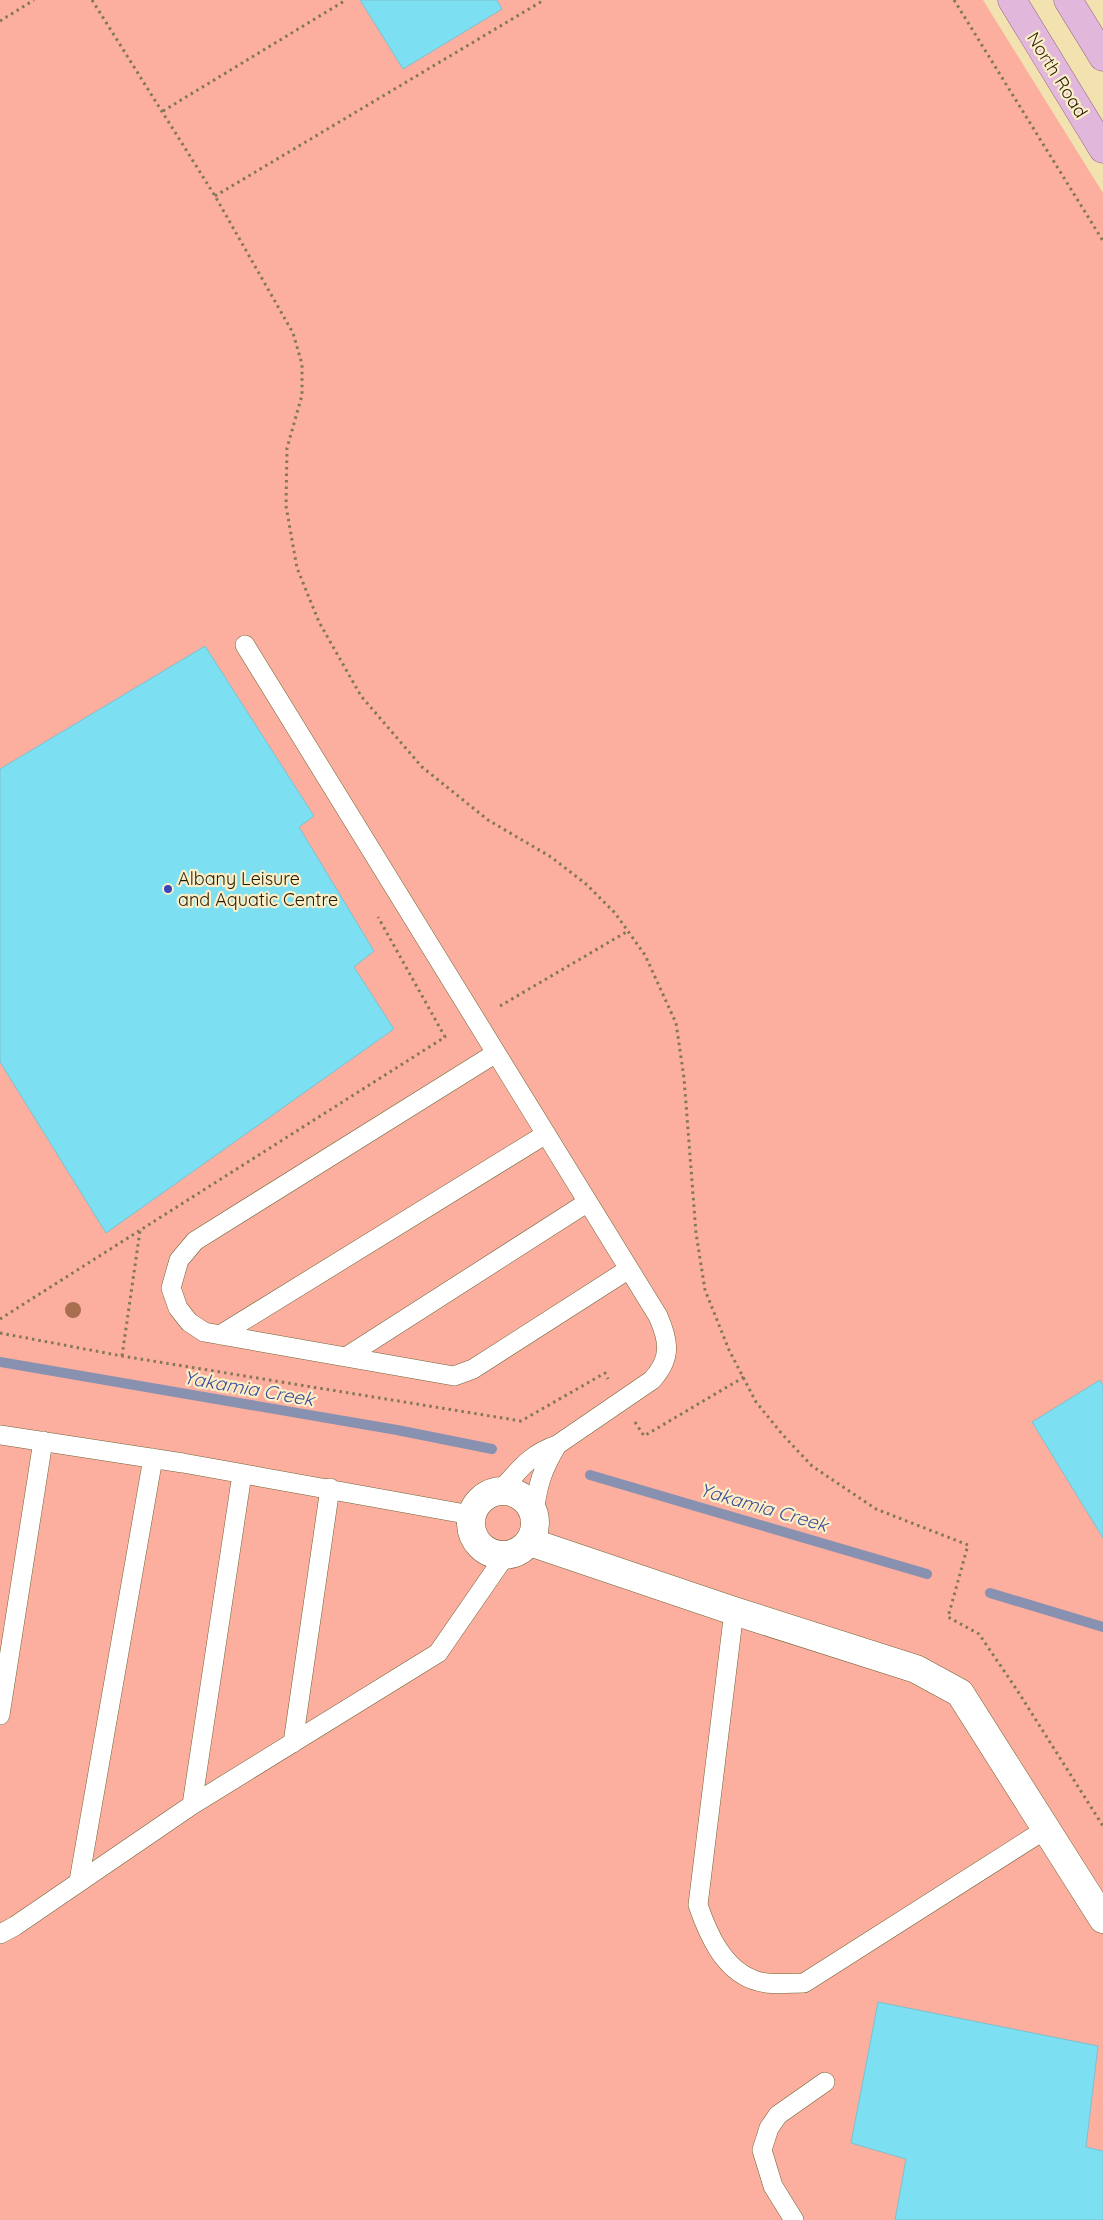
<svg xmlns="http://www.w3.org/2000/svg" width="1103" height="2220" font-family="Quicksand,sans-serif">
  <rect width="100%" height="100%" fill="#f2e2b0"/>
  <!-- green -->
  <path fill="#fdaf9f" d="M0 0H983L1103 193V2220H0Z"/>
  <g fill="none" stroke-linecap="round" stroke-linejoin="round">
    <!-- stream -->
    <path stroke="#8991b1" stroke-width="10" d="M0 1362 397 1430 492 1449
      M590 1475 927 1574
      M990 1593 1103 1627"/>
  </g>
  <!-- building -->
  <path fill="#7ddff2" stroke="#80bfcc" d="M360 0H497L502 9 403 69Z
    M205 646 314 816 299 827 374 951 354 967 394 1029 106 1233 0 1062V769Z
    M1100 1380 1103 1385V1538L1032 1422Z
    M878 2002 1098 2046 1086 2147 1103 2151V2220H895L906 2159 851 2143Z"/>
  <g fill="none" stroke-linecap="round" stroke-linejoin="round">
    <!-- lane casing -->
    <g stroke="#716235" stroke-width="20">
      <path id="lane" d="M245 645 658 1316C669 1341 672 1358 652 1380L557 1445C530 1454 519 1470 501 1490
        M496 1053 195 1241 179 1260 171 1288 178 1308 189 1322 204 1332 454 1376 473 1369 629 1269
        M220 1335 546 1134
        M346 1357 588 1202
        M0 1435 183 1463 471 1515
        M534 1512C538 1484 542 1470 557 1445
        M734 1611 698 1905C708 1934 723 1969 754 1980 769 1986 789 1983 804 1983L1046 1829
        M0 1715 43 1441
        M293 1743 330 1488
        M192 1805 242 1474
        M79 1881 153 1458
        M0 1934 15 1926 192 1805 438 1653 505 1556
        M794 2220 773 2186 762 2150 769 2128 778 2115 825 2082"/>
    </g>
    <!-- street casing -->
    <g stroke="#716235" stroke-width="29">
      <path id="street" d="M471 1523a32 32 0 1 1 64 0a32 32 0 1 1-64 0Z
        M530 1542 734 1611 916 1669 960 1693 1103 1919"/>
    </g>
    <!-- primary casing -->
    <g stroke="#926183" stroke-width="29">
      <path id="primary" d="M1012 0 1103 149
        M1068 0 1103 57"/>
    </g>
    <!-- path -->
    <path stroke="#827756" stroke-width="3" stroke-dasharray="2.5 4" stroke-linecap="butt" d="M92 0 215 196 293 333 302 364V395L287 448 286 506 297 568 319 622 361 696 422 767 488 820 551 857 586 884 615 913 645 955 676 1023 684 1078 696 1233 705 1290 729 1350 756 1402 782 1434 812 1466 876 1509 968 1545 948 1617 979 1634 1017 1690 1103 1826
      M954 0 1103 241
      M0 21 34 0
      M163 111 346 0
      M215 196 544 0
      M500 1006 628 931
      M0 1319 445 1037 378 917
      M0 1333 122 1356 521 1421 605 1373 608 1379
      M122 1356 140 1231
      M635 1422 644 1436 744 1377"/>
    <!-- lane -->
    <use href="#lane" stroke="#fff" stroke-width="19"/>
    <!-- street -->
    <use href="#street" stroke="#fff" stroke-width="28"/>
    <!-- primary -->
    <use href="#primary" stroke="#e2b7dc" stroke-width="28"/>
  </g>
  <!-- trees -->
  <circle fill="#a86e50" cx="73" cy="1310" r="8"/>
  <!-- markers -->
  <circle fill="#3947ba" stroke="#fcefc7" stroke-width="2" cx="168" cy="889" r="5"/>
  <g text-anchor="middle" stroke-width="4.5" stroke-linejoin="round" paint-order="stroke">
    <!-- street labels -->
    <g font-size="18" fill="#221b08" stroke="#fcefc7">
      <text transform="translate(1057 75) rotate(58)" y="6">North Road</text>
    </g>
    <!-- poi labels -->
    <g font-size="18" fill="#221b08" stroke="#fcefc7" text-anchor="start">
      <text x="178" y="885">Albany Leisure<tspan x="178" dy="21">and Aquatic Centre</tspan></text>
    </g>
    <!-- water labels -->
    <g font-size="19" font-style="italic" fill="#3e4d9a" stroke="#fcefc7">
      <text transform="translate(249 1388) rotate(10)" y="7">Yakamia Creek</text>
      <text transform="translate(764 1507) rotate(16)" y="7">Yakamia Creek</text>
    </g>
  </g>
</svg>
